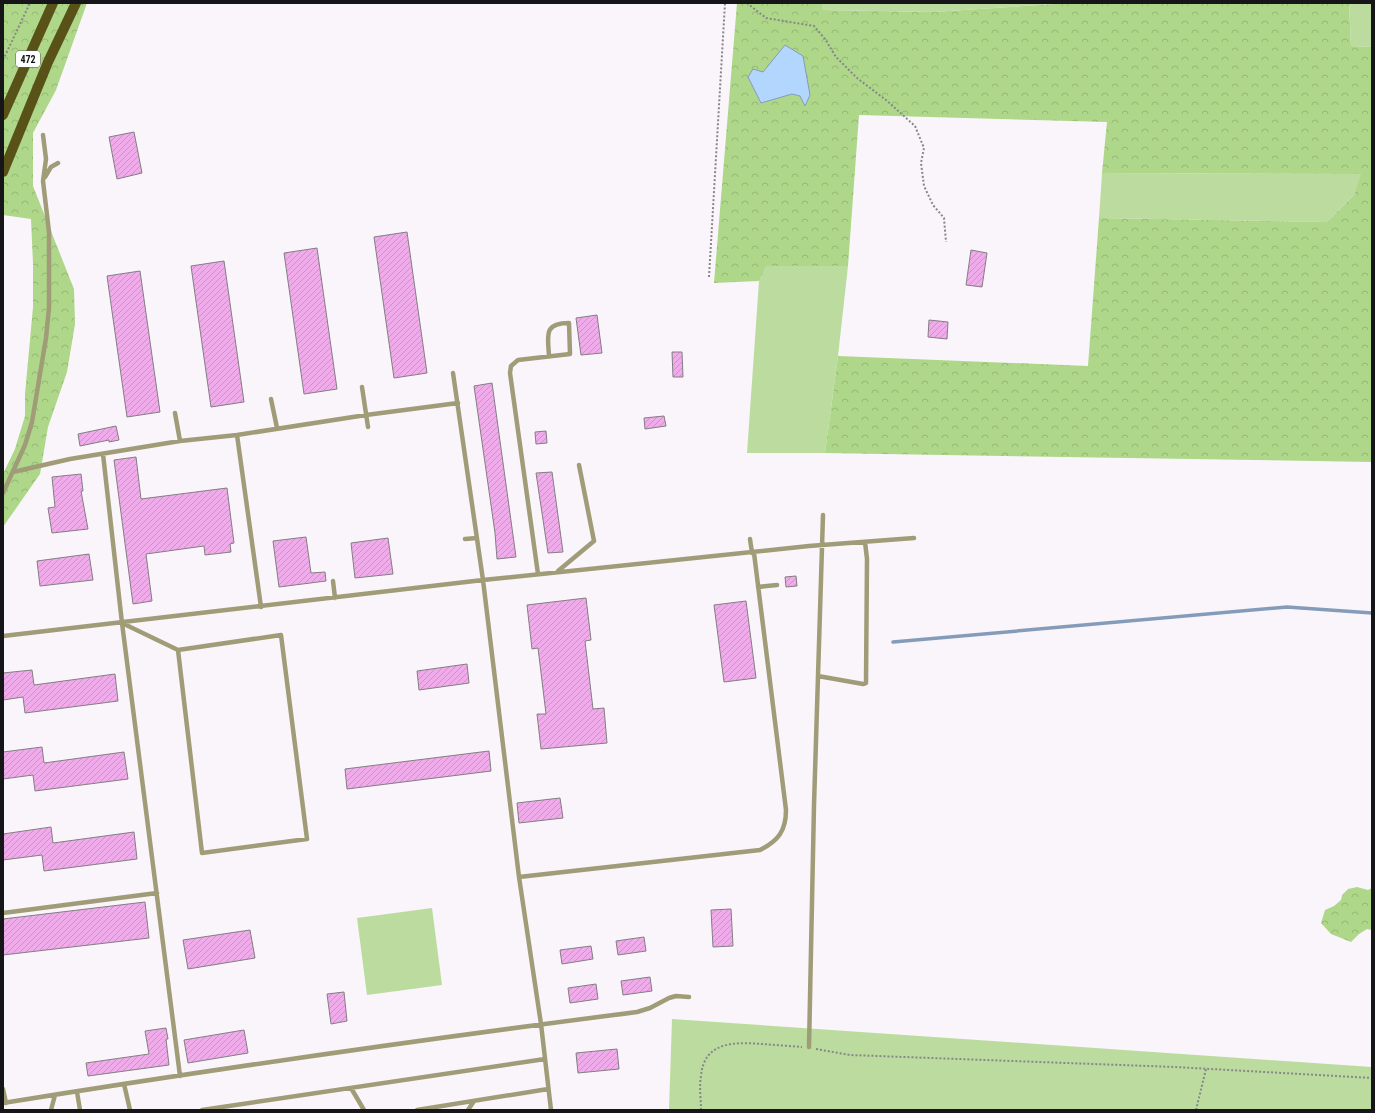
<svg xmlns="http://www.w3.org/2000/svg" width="1375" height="1113" font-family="'Roboto Condensed',sans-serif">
  <defs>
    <pattern id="forest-crowns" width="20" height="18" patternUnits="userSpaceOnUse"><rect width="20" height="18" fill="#aed789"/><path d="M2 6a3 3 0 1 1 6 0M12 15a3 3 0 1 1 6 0" fill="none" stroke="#95b876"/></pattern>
    <pattern id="building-hatch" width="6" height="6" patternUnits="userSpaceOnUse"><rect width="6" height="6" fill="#efabea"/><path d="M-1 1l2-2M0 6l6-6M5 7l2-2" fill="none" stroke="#cc92c8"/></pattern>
  </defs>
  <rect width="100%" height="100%" fill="#f9f5fa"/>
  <!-- green -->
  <path fill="#bbdc9e" d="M822 3H1069L933 12 823 10Z
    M1254 3H1372V47L1351 46 1349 4Z
    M1102 173 1362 174 1354 195 1327 222 1099 218Z
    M767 266H848L838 356 825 453H747L759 281Z
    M432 908 442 985 367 995 357 918Z
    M672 1019 1372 1067V1110H669Z"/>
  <!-- forest -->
  <path fill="url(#forest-crowns)" d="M3 3H87L56 90 33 133V186L74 289 75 324 67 372 48 427 40 474 3 527V474L15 449 25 416V394L33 307V264L31 219 3 215Z
    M737 3H822L823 10 933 12 1069 3 1349 4 1351 46 1372 47V462L825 453 838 356 1088 366 1099 218 1327 222 1354 195 1361 174 1102 173 1107 122 859 115 848 266H767L759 281 714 283Z
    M1357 887 1368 890 1372 888V930L1367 929 1359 934 1351 942 1331 934 1321 923 1325 910 1334 906 1341 900 1342 895 1348 889Z"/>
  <!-- water -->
  <path fill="#b3d6ff" stroke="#849cb9" d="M785 45 803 56 810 95 805 106 800 96 792 94 761 103 748 77 753 69 763 72Z"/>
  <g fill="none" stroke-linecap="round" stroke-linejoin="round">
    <!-- stream -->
    <path stroke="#849cb9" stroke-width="3.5" d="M893 642 1287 607 1372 613"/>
  </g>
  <!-- building -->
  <path fill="url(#building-hatch)" stroke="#837e82" d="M134 132 142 173 117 179 109 137Z
    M407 232 427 373 394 378 374 237Z
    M317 248 337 389 304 394 284 253Z
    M971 250 987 253 982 287 966 285Z
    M224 261 244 402 211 407 191 266Z
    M140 271 160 412 127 417 107 276Z
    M597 315 602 353 581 355 576 318Z
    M929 320 948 322 947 339 928 337Z
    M672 352H682L683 377H673Z
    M492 383 516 557 497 559 495 533 474 386Z
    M664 416 666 426 645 429 644 418Z
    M116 426 119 440 109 442V440L80 446 78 434Z
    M546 431 547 443 536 444 535 432Z
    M136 457 141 499 227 488 234 543 230 544 231 552 205 555 204 546 146 554 152 601 133 604 114 460Z
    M552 472 563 552 548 553 536 473Z
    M81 474 83 491H81L88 529 52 533 48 508 55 507 52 477Z
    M306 537 311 573 325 572 326 581 279 587 273 541Z
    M388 538 393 574 355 578 351 543Z
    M89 554 93 580 40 586 37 561Z
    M796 576 797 586 786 587 785 577Z
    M586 598 591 640 585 641 593 709 604 708 607 743 541 749 537 714H546L538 648 532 649 527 605Z
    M746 601 756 678 724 682 714 605Z
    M467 664 469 683 419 690 417 671Z
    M32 670 34 685 115 674 118 701 25 713 23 697 3 700V673Z
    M42 747 44 763 124 752 128 779 35 791 33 775 3 779V752Z
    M489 751 491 771 347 789 345 769Z
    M560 798 563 818 519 823 517 803Z
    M51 827 53 843 134 832 137 859 44 871 42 855 3 860V834Z
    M145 902 149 938 3 955V919Z
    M731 909 733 946 713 947 711 910Z
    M250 930 255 958 188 969 183 940Z
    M644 937 646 951 618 955 616 941Z
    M591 946 593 959 562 964 560 950Z
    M650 977 652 991 623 995 621 981Z
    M596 984 598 999 570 1003 568 988Z
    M344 992 347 1021 331 1024 327 994Z
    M166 1028 168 1039H166L169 1065 88 1076 86 1063 149 1054 145 1031Z
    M244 1030 248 1053 188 1063 184 1040Z
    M617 1049 619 1069 578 1073 576 1053Z"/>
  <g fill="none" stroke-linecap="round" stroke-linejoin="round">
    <!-- path -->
    <path stroke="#888689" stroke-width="2" stroke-dasharray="2 2" stroke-linecap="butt" d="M747 3 766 18 814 26 825 39 836 57 857 78 886 100 915 126 924 148 921 163 924 186 933 205 944 218 946 242
      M3 60 30 3
      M709 277 725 3
      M816 1049 850 1055 1175 1067 1372 1078
      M701 1110C701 1099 699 1087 701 1076 704 1041 735 1042 762 1044 775 1045 789 1046 802 1047
      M1196 1110 1206 1069"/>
    <!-- service -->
    <path stroke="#a09c78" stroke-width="4.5" d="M45 177 51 167 58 163
      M453 373 483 580 519 877 541 1024 551 1110
      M362 387 368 427
      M271 399 277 428
      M175 413 180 441
      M237 435 261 607
      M103 454 122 623 180 1076
      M13 472 70 459 180 441 237 435 366 415 458 403
      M3 493 25 445 32 422 46 338 49 308V232L43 181 46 159 43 135
      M465 539 477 538
      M750 539 752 553
      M558 571 594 541 579 465
      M538 574 510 373 511 366 518 360 570 354 569 323C543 323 548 336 549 356
      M333 581 335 598
      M758 587 777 585
      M122 623 178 650 202 853 307 839 281 635 178 650
      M3 636 483 580 809 546 914 538
      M818 676 863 684 866 683 867 559 865 542
      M519 877 760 850C778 841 786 831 786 810L754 553
      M3 913 157 893
      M809 1047 814 805 823 515
      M124 1084 130 1110
      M351 1088 364 1110
      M3 1089 6 1103
      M77 1092 80 1110
      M3 1103C214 1069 426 1039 637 1012L650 1008 669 998 676 996 689 997
      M51 1110 55 1095
      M202 1110 545 1059
      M417 1110 548 1089
      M468 1110 474 1101"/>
    <!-- primary -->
    <path stroke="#595218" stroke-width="10" d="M3 115 53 3
      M3 172 48 62 76 3"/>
  </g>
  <g text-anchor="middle" stroke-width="4" stroke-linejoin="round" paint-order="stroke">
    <!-- shield labels -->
    <rect fill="#fff" stroke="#5c5b5d" stroke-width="1" x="16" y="51" width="24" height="16" rx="3"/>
    <g font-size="10" font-weight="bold" fill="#161517">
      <text x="28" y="63">472</text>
    </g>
  </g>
  <!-- border -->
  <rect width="1375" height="1113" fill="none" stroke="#161517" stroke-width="8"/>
</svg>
